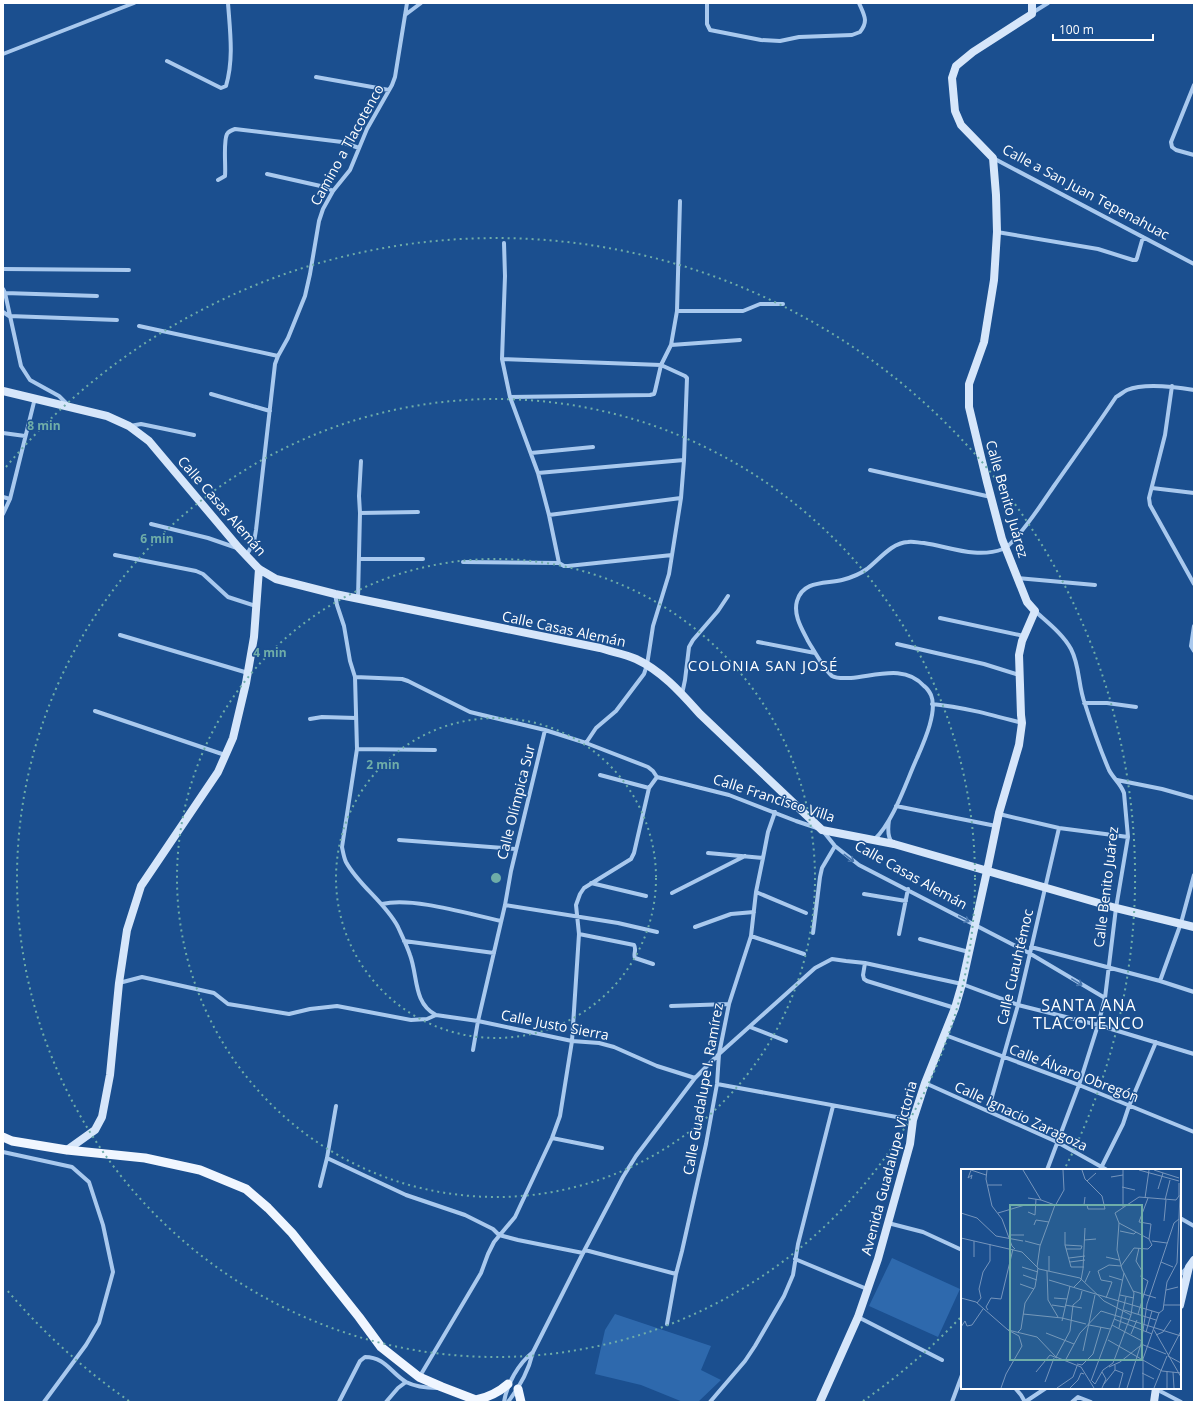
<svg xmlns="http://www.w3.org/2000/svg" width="1197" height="1405" font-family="'Open Sans',sans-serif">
  <rect width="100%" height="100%" fill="#1b4f8f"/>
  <!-- green -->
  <path fill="#2e69ad" d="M892 1258 960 1289 938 1337 869 1306Z
    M615 1314 711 1346 701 1370 721 1380 698 1402H683L641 1385 595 1374 605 1330Z"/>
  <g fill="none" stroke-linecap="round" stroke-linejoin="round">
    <!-- street -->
    <path stroke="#a9c9ee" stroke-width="4" d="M707 3V24L710 30 761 40 780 41 799 37 852 35 860 32C869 21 864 15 859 3
      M1032 13 1048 3
      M405 15 421 3
      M3 54 134 3
      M167 61 221 88 226 86C234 59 230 31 228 3
      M316 77 389 90
      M1194 85 1171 142 1172 147 1176 150 1194 155
      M993 158 1194 264
      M267 174 325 187 333 191
      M218 180 225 176C226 166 223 142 227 134 229 131 232 130 235 129L342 142 359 148
      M997 232 1098 249 1133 260H1136L1137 258 1143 237
      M504 243 505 276 502 359 510 397 538 473 549 515 559 563 564 566H568L672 555
      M3 269 129 270
      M3 289 5 293 21 366 30 380 59 396 69 406
      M5 293 97 296
      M677 311H743L760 304H783
      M3 312 9 316 117 320
      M139 326 278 356
      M671 345 740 340
      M502 359 661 365 655 391 654 394 650 395 510 397
      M1172 386 1165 435 1149 498 1150 505 1194 584
      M211 394 270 411
      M130 426 141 424 194 435
      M3 433 25 436
      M531 453 593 447
      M870 470 991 497
      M538 473 684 460
      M1152 488 1194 493
      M3 497 10 499
      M360 513 418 512
      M3 514 10 499 35 398
      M549 515 681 498
      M151 524 208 538 237 548
      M115 555 196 571 203 574 228 597 256 606
      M246 556 254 542 256 530 275 364 278 356 288 338 305 296 310 274 319 221 323 209 333 191 350 170 367 129 392 85 395 77 407 3
      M359 559H423
      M463 562 559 563
      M1017 578 1095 585
      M335 594 337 605 344 626 350 661 355 677 357 749 342 847C343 852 344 858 346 862 359 886 385 902 398 927 402 936 407 946 410 955 418 976 413 1003 436 1015
      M358 598 360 513 359 496 361 461
      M1035 611C1047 622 1063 634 1071 649 1080 666 1078 686 1085 704 1092 726 1100 749 1109 770 1113 778 1121 784 1124 793L1128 837 1116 908 1105 998 1098 1025 1079 1085 1047 1170
      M940 618 1024 636
      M1194 626 1191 646 1194 651
      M120 635 248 673
      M758 642 815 653
      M897 644 984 664 1019 675
      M355 677 402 679 408 681 470 712 545 730 586 743 648 767 653 771 657 777 729 795 796 821 817 828
      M682 694 685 680 689 647 693 640 718 611 728 596
      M1084 703H1107L1136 707
      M932 704C963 707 992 715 1022 723
      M95 711 225 755
      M310 719 322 717 356 718
      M586 743 596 728 616 711 644 674 647 665 653 626 669 574 681 498 684 460 687 378 685 376 661 365 671 345 677 311 680 201
      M357 749 435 750
      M600 775 649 788
      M1117 780 1162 789 1194 798
      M896 806 996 826
      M999 814 1059 828 1128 837
      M889 820C888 827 887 837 892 842
      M823 831 835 846 859 865 1029 953 1105 998
      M399 840 516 849
      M874 840C894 821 906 782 917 758 924 742 938 711 931 695 929 691 927 688 924 686 905 664 875 676 851 678 845 678 837 679 832 676 825 671 813 649 808 641 802 629 793 615 797 601 803 580 826 584 842 580 850 578 860 574 867 569 880 559 891 543 908 542 913 541 919 543 924 543 950 547 977 559 1003 549 1016 544 1045 499 1054 486 1075 456 1096 427 1116 397 1120 395 1123 392 1127 390 1144 383 1176 387 1194 390
      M708 853 763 858
      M591 883 646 896
      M756 892 806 913
      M672 893 745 856
      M864 894 906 901
      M382 904C414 897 468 914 501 921
      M505 905 618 923 657 932
      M695 927 731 914 754 912
      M813 933 820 877 822 868 835 846
      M579 934 634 945C637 950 633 954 635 958L653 964
      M899 934 908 889
      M751 936 804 954
      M920 939 969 952
      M404 941 494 953
      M1031 947 1160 981 1194 992
      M865 963 863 975 864 979 867 981 955 1008
      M1160 981 1181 923 1194 875
      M119 983 142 977 214 993 228 1004 289 1014 310 1009 337 1006 411 1020 427 1019 436 1015 478 1021 572 1041 599 1043 614 1047 657 1066 695 1078
      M671 1006 729 1004
      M750 1027 786 1041
      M945 1035 1079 1085 1194 1132
      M473 1050 478 1021 505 905 511 871 545 730
      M925 1083 1057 1142 1107 1170
      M717 1084 913 1120
      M988 1111 1018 1005 1059 828
      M552 1138 602 1148
      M3 1152 72 1167 89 1182 103 1225 113 1272 99 1323 86 1345 44 1402
      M327 1158 406 1195 465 1215 493 1229 499 1235 518 1240 583 1253
      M1102 1166 1123 1124 1129 1106 1156 1042
      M320 1186 327 1158 336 1106
      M1180 1218 1194 1226
      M888 1223 923 1232 962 1250
      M585 1250 676 1274
      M795 1259 867 1289
      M1180 1275 1187 1268
      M858 1317 942 1360
      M667 1324 676 1274 682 1251 706 1144 717 1084 719 1054 729 1004 751 936 756 892 763 858 768 832 775 812
      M420 1376 481 1273 488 1254 494 1242 515 1217 552 1138 560 1116 572 1041 579 934 576 905 580 894 584 888 631 859 634 853 649 788 657 777
      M1015 1388 1021 1395 1025 1402
      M1156 1389 1181 1402
      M339 1402 360 1361 365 1357C385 1357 391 1373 406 1382 416 1387 426 1388 437 1388
      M386 1402 398 1388 406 1382
      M504 1402C507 1384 518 1364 533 1352
      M508 1402C519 1388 529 1369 533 1352L583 1253 623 1177 636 1156 695 1078 719 1054 815 968 832 959 846 961 865 963 962 984 1018 1005 1098 1025 1194 1054
      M710 1402 745 1361 755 1346 784 1296 793 1275 798 1244 833 1106
      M952 1402 962 1375
      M1025 1402 1046 1388
      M1072 1402 1078 1397 1091 1402"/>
    <!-- secondary -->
    <path stroke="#d6e6fa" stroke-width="8" d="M3 391 107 416 129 426 149 441 239 548 259 569 276 579 335 594 600 648C612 652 625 654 636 659 662 671 682 694 700 714L822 830 894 844 1116 908 1194 927
      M67 1150 95 1130 102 1117 110 1075 119 983 127 930 141 886 218 772 233 738 246 683 254 637 259 569
      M1180 1305 1189 1267 1194 1260
      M820 1402 858 1317 878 1259 910 1144 913 1120 925 1083 955 1008 962 984 987 871 999 813 1019 745 1022 723 1021 715 1019 655 1022 641 1035 611 1027 602 1002 539 987 482 969 407V384L984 342 994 280 997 232 996 195 993 158 961 125 955 111 952 78 956 66 973 52 1032 14V3
      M1154 1402 1156 1388"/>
    <!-- primary -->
    <path stroke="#f0f6ff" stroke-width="9" d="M3 1137 12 1141 67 1150 145 1158 200 1170 246 1189 268 1208 292 1233 359 1317 381 1347 419 1377 442 1387 481 1402
      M518 1389 521 1402
      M476 1400C489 1397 498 1393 508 1384"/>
  </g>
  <!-- one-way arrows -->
  <defs><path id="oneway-shaft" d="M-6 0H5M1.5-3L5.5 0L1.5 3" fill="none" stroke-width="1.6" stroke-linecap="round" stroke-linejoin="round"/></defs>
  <g stroke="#4674ac">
    <use href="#oneway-shaft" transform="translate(849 858) rotate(37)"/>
    <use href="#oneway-shaft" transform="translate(964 919) rotate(28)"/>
    <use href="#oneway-shaft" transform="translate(1077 982) rotate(31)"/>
  </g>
  <!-- distance rings -->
  <g fill="none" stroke="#6fada8" stroke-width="2" stroke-dasharray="2 4">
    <circle cx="496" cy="878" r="160"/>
    <circle cx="496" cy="878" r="319"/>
    <circle cx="496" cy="878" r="479"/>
    <path d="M960 1318A639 639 0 0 1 863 1401M129 1401A639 639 0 0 1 6 1289M6 467A639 639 0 0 1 1065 1168"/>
  </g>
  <g text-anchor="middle" stroke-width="3" stroke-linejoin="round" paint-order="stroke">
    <!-- street labels -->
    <g font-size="14" fill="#fff" stroke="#1b4f8f">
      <text transform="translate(347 145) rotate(-61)" y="5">Camino a Tlacotenco</text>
      <text transform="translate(1086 192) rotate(28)" y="5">Calle a San Juan Tepenahuac</text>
      <text transform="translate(1007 499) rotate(74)" y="5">Calle Benito Juárez</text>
      <text transform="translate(222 506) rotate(49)" y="5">Calle Casas Alemán</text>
      <text transform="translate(564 629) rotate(12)" y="5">Calle Casas Alemán</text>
      <text transform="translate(774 798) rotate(18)" y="5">Calle Francisco Villa</text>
      <text transform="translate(516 802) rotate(-76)" y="5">Calle Olímpica Sur</text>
      <text transform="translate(911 875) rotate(29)" y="5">Calle Casas Alemán</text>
      <text transform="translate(1106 887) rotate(-83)" y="5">Calle Benito Juárez</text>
      <text transform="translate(1015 967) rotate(-77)" y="5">Calle Cuauhtémoc</text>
      <text transform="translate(555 1025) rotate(11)" y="5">Calle Justo Sierra</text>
      <text transform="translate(1074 1073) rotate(21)" y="5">Calle Álvaro Obregón</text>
      <text transform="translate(703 1089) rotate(-80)" y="5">Calle Guadalupe I. Ramírez</text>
      <text transform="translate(1021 1116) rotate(25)" y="5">Calle Ignacio Zaragoza</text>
      <text transform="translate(889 1168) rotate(-75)" y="5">Avenida Guadalupe Victoria</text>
    </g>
    <!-- neighbourhood labels -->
    <g font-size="15" letter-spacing="1" fill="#fff" stroke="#1b4f8f">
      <text x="763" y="671">COLONIA SAN JOSÉ</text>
    </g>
    <!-- quarter labels -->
    <g font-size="16" letter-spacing="1" fill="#fff" stroke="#1b4f8f">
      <text x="1089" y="1011">SANTA ANA<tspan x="1089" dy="18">TLACOTENCO</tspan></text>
    </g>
  </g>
  <!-- overview -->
  <g transform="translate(961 1169)">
    <rect width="220" height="220" fill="#1b4f8f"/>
    <path fill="none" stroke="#7695bc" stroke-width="1" d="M26 1 25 10 31 37 41 50 51 77 54 80M62 1 80 31 94 36 79 77 76 98M121 1 124 10 141 27 144 40H127L126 36H123L124 28M162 1V38M178 1 218 12M193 1 218 9M150 8 162 6M10 10 11 6 7 9 10 1 25 6M126 12 135 4M27 16H41M161 18 174 21M197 20 202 4M67 29 80 31M184 29 188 1M187 29 178 53 190 55 188 70M204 31 209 11M94 37 103 21 102 1M67 43 74 46 75 30M0 44 16 49 35 67 62 72M37 44 64 36M203 52 205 31M73 56 75 51 88 53M159 62 173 65 175 63M104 63V76L110 98H123M48 66H63M0 69 61 83 78 100 119 109 143 132 170 146M123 71 135 70M64 72 79 76M191 72 206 74M104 76 121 77M105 80H120L121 77M13 88V72M145 88 158 91M108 89 124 87M109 93 124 91M200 93 212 98M61 98 77 103M86 102 87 131 97 148M88 102V87M62 106 76 111M148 107 161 111M88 111 198 144M124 113 129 102M59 115 73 120M113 118 120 111 122 100 124 59M205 121 217 118M172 122 195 129M159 126 173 129M0 129 15 133 47 161 76 168 95 188 120 198 133 219M93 129 106 130M145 129 151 113 140 111 137 102 148 96 160 97 173 79 187 80 191 76 188 70 158 54 154 44 178 28 215 31 218 27V14M16 134 20 129 18 120 22 103 29 92V75M91 136 104 138M104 136 121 139M203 136H220M27 141 25 138 30 129 40 130 52 80M163 141 195 151M62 145 101 149 125 155M177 145 187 112 180 108 181 102 175 92 178 79M153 150 191 165M101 152 109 117M128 156 149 160M151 156 181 172M0 158 4 152 6 157 11 156 22 140M158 159 165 128M193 161 220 208M57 163 60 160 64 134 74 118 77 99M185 163 191 142M85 164 113 175M170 165 176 151M195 166 202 163 210 151M147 171 201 202 220 204M180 175 205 185M122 182 134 126M207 187 220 162M207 187 220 194M95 188 109 162 112 136 119 130 121 122M104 192 119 164 140 142 220 167M116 195 121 196 132 185 140 158M154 196V201L162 204 158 219M148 198 159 193 179 177M206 202V219M75 203 89 186 96 189M212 203 213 219M181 204 193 210M130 212 154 148 163 104M131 212 134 215 142 201 152 194 170 146 173 124 161 100 156 81 158 54M84 213 93 189M143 215 154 201M40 219 45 205 61 177 58 167 47 161M96 219 112 208 116 197M109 219 117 211 120 204 123 205M141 219 145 210 141 203M166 219 180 175 186 135 213 54 218 50M182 219V190L198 144 202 141 206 113 216 94 219 26M193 219 206 187"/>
    <path fill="#6fada8" fill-opacity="0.15" stroke="#6fada8" stroke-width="2" d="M49 36H181V191H49Z"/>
    <rect width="220" height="220" fill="none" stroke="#fff" stroke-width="2"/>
  </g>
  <circle cx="496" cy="878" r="6" fill="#6fada8" stroke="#1b4f8f" stroke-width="2"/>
  <g font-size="12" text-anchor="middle" font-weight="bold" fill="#6fada8" stroke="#1b4f8f" stroke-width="3" stroke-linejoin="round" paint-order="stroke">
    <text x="44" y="430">8 min</text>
    <text x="157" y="543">6 min</text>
    <text x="270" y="657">4 min</text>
    <text x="383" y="769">2 min</text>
  </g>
  <!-- border -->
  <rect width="1197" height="1405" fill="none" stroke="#ffffff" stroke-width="8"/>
  <!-- scale -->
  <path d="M1053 34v6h100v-6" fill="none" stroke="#ffffff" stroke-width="2"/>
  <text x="1059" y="34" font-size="12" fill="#ffffff" stroke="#1b4f8f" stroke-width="3" paint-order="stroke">100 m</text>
</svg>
